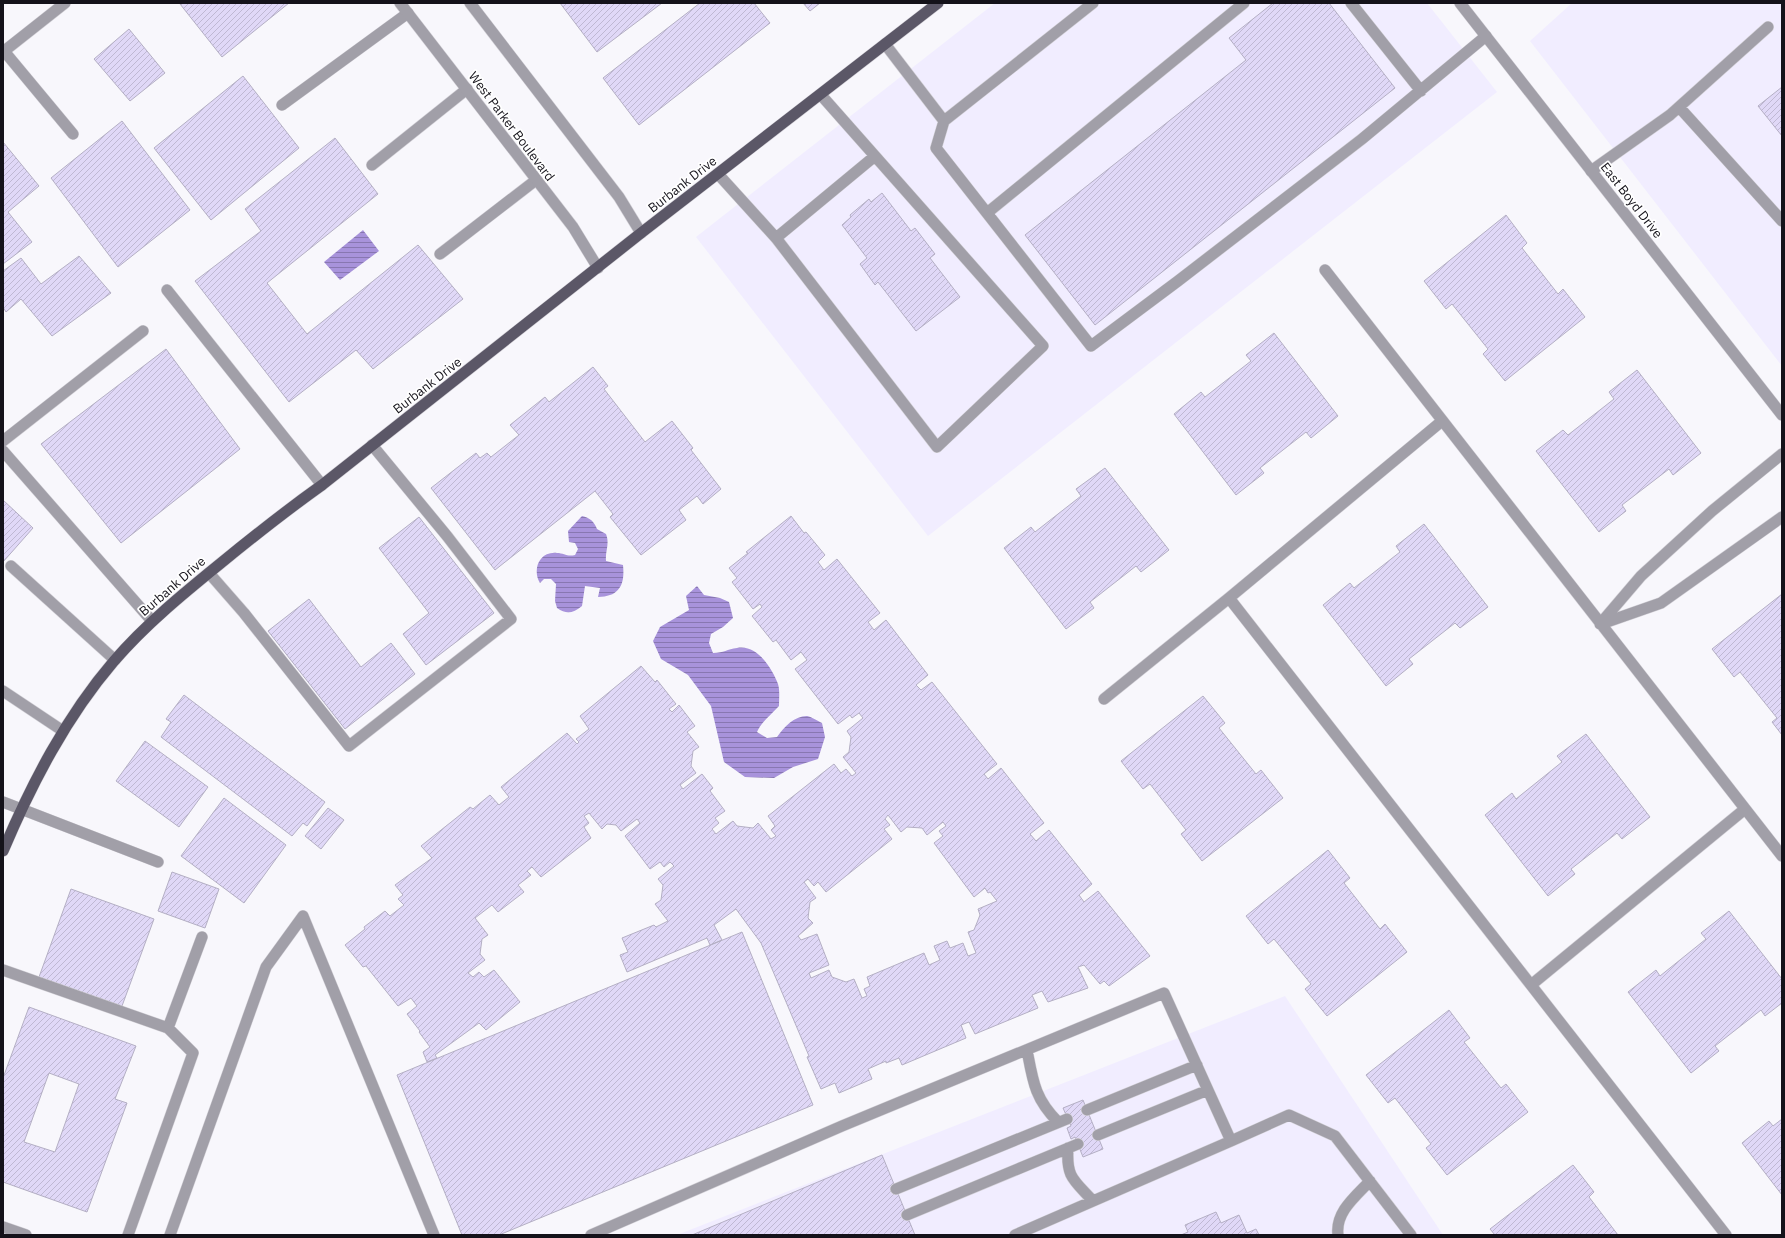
<svg xmlns="http://www.w3.org/2000/svg" width="1785" height="1238" font-family="'IBM Plex Sans',sans-serif">
  <defs>
    <pattern id="water-rules" width="6" height="5" patternUnits="userSpaceOnUse"><rect width="6" height="5" fill="#a893db"/><path d="M0 2.5h6" fill="none" stroke="#8877b1"/></pattern>
    <pattern id="building-hatch" width="6" height="6" patternUnits="userSpaceOnUse"><rect width="6" height="6" fill="#e0d8f7"/><path d="M-1 1l2-2M0 6l6-6M5 7l2-2" fill="none" stroke="#bfb8d3"/></pattern>
  </defs>
  <rect width="100%" height="100%" fill="#f8f7fc"/>
  <!-- built -->
  <path fill="#f1edff" d="M995 3H1427L1497 92 928 536 696 237Z
    M1572 3H1782V366L1530 41Z
    M1285 996 1443 1235H677Z"/>
  <!-- water -->
  <path fill="url(#water-rules)" d="M363 230 379 251 340 280 324 262Z
    M582 516C590 518 594 521 597 529L606 534C610 544 605 551 606 561L623 565C625 584 620 597 598 597L600 588 585 586 582 606C573 613 567 615 557 608L555 601 556 584 551 579H544L540 583C532 570 539 551 557 553 564 553 567 557 575 555L578 549 575 543 569 542 568 531Z
    M697 586 704 595 720 598 729 602 733 618 723 627 711 634 709 643 713 653C724 653 727 649 737 648 757 644 772 668 778 684 780 690 779 699 779 706 771 715 762 721 757 732L767 738 777 737C784 727 794 716 807 716 812 717 818 721 822 723L825 737 818 759 793 767 774 778 745 777 724 762 711 706 688 675 661 659 653 641 660 627 689 610 686 596Z"/>
  <!-- building -->
  <path fill="url(#building-hatch)" stroke="#b4afc4" fill-rule="evenodd" d="M181 3H289L222 57 180 4Z
    M560 3H662L597 52Z
    M700 3H754L770 23 639 125 603 78Z
    M803 3H820L810 11Z
    M1273 3H1329L1395 88 1095 325 1025 235 1246 60 1229 38Z
    M129 29 165 73 130 101 94 59Z
    M243 76 299 148 211 220 154 148Z
    M1782 87V136L1758 106Z
    M122 121 190 210 118 267 51 178Z
    M335 138 378 194 267 283 307 334 418 245 463 299 373 369 356 350 289 402 195 281 261 231 245 209Z
    M3 142 39 186 8 212 32 242 3 264Z
    M882 193 911 231 915 228 935 254 930 258 960 297 916 331 878 282 875 285 860 264 867 258 842 225 851 217 850 215 869 199 871 202Z
    M1506 215 1527 243 1522 248 1558 294 1563 289 1585 317 1505 381 1483 354 1488 349 1452 304 1446 309 1424 281Z
    M79 256 111 293 52 336 21 299 6 312 3 307V271L21 258 41 284Z
    M1274 333 1338 416 1311 438 1306 432 1260 468 1264 473 1236 495 1174 414 1201 392 1205 397 1251 361 1246 355Z
    M166 349 240 449 121 543 41 444Z
    M593 367 608 386 604 389 645 442 672 421 693 448 691 450 721 489 703 504 697 496 679 510 686 520 641 555 610 517 613 514 595 491 495 570 431 488 476 453 480 458 487 453 491 457 519 435 510 425 545 397 549 402Z
    M1637 370 1701 453 1673 475 1669 469 1622 505 1626 511 1599 532 1536 451 1563 430 1568 435 1614 399 1609 392Z
    M1105 468 1169 550 1141 572 1136 566 1090 602 1094 608 1066 629 1004 548 1031 527 1035 532 1081 496 1076 489Z
    M3 500 33 528 3 562Z
    M791 516 804 533 806 532 825 555 818 562 824 570 837 559 880 613 868 622 874 630 886 620 928 675 916 685 921 690 932 682 997 764 984 774 988 779 1001 768 1044 823 1030 834 1036 841 1049 830 1092 884 1079 895 1084 902 1098 891 1150 956 1109 986 1104 981 1100 984 1084 965 1078 967 1088 988 1048 1002 1042 991 1032 995 1038 1008 975 1034 969 1022 961 1025 966 1038 902 1065 899 1058 886 1063V1061L868 1069 872 1079 839 1093 835 1083 821 1089 807 1057 809 1056 761 943 736 909 714 925 722 940 710 945 707 938 627 972 620 955 628 952 622 938 654 925 656 927 668 921 655 904 661 900 663 885 658 879 674 866 670 862 664 867 660 862 650 869 625 836 640 823 637 819 621 831 616 825 607 824 602 829 589 813 584 816 589 823 584 827 591 838 541 877 532 867 527 871 531 875 518 885 524 892 498 912 492 905 475 918 488 935 482 939 480 954 485 960 468 973 473 977 479 972 484 977 494 970 520 1002 486 1030 479 1023 435 1055 437 1058 427 1062 423 1052 430 1047 419 1032 420 1031 407 1014 417 1006 411 998 398 1006 366 966 363 967 345 945 365 929 364 927 385 911 390 916 404 905 398 899 403 895 395 885 432 858 421 846 470 807 473 809 490 795 499 805 509 797 501 787 567 733 577 744 579 742 576 739 589 729 580 716 641 666 655 682 657 680 676 704 669 709 672 712 679 705 695 726 687 732 699 747 693 751 691 766 696 773 680 785 683 789 702 774 713 788 710 791 725 811 715 818 719 823 712 829 716 834 733 821 737 826 753 828 758 823 771 839 776 836 771 830 775 826 768 816 834 764 841 773 846 769 852 776 856 773 843 757 849 752 851 737 847 731 863 718 859 713 852 718 850 715 838 724 795 669 807 660 801 652 791 660 776 640 773 642 752 616 762 607 760 604 753 609 732 582 737 578 729 568 748 553 746 552ZM888 815 901 832 907 827 922 828 927 835 943 822 946 826 939 831 943 836 934 843 974 897 985 888 988 893 990 892 997 901 978 909 980 915 974 930 968 932 976 953 968 956 963 943 950 948 947 941 934 946 940 960 929 965 924 953 867 977 870 986 864 989 867 996 862 998 854 979 846 982 832 977 829 970 811 978 809 973 829 965 817 934 801 940 798 936 813 923 808 918 810 902 816 898 804 882 808 879 814 886 818 882 826 892 892 839 884 829 890 825 885 819Z
    M419 517 494 613 426 665 403 634 429 613 379 548Z
    M1424 524 1488 607 1460 628 1455 623 1409 659 1413 664 1386 686 1323 605 1350 583 1354 588 1400 552 1396 546Z
    M1782 594V735L1772 722 1777 718 1740 672 1734 677 1712 649Z
    M309 599 361 667 391 643 415 674 345 729 268 631Z
    M184 695 325 802 307 826 303 823 292 836 161 737 171 722 166 719Z
    M1203 696 1225 723 1219 728 1256 774 1261 770 1283 798 1202 861 1181 834 1186 830 1150 784 1143 789 1121 761Z
    M1586 734 1650 817 1622 839 1617 833 1571 869 1575 874 1548 896 1485 815 1512 793 1516 799 1562 762 1557 756Z
    M145 741 208 787 179 827 116 781Z
    M224 798 286 845 244 903 181 856Z
    M328 808 344 820 321 849 305 836Z
    M1328 850 1350 878 1344 883 1380 929 1385 924 1407 952 1327 1016 1305 989 1311 984 1274 939 1268 944 1246 916Z
    M172 872 219 889 205 928 158 911Z
    M71 889 154 919 122 1006 39 977Z
    M1729 911 1782 979V1003L1765 1016 1761 1010 1715 1046 1719 1051 1691 1073 1628 992 1656 970 1660 976 1706 939 1701 933Z
    M742 932 813 1105 499 1235H462L397 1075Z
    M29 1007 136 1046 115 1099 127 1103 87 1212 3 1182V1078ZM49 1073 79 1084 55 1152 24 1142Z
    M1449 1010 1470 1038 1464 1042 1501 1088 1506 1084 1528 1112 1447 1175 1426 1148 1431 1144 1395 1098 1388 1103 1366 1075Z
    M1083 1100 1103 1149 1083 1157 1075 1137 1071 1139 1067 1128 1071 1126 1063 1108Z
    M1782 1119V1195L1742 1143 1769 1121 1773 1126Z
    M882 1155 915 1235H692Z
    M1573 1165 1594 1192 1589 1197 1618 1235H1495L1490 1229Z
    M1216 1212 1221 1223 1239 1215 1247 1233 1256 1229 1259 1235H1181L1188 1232 1185 1225Z"/>
  <g fill="none" stroke-linecap="round" stroke-linejoin="round">
    <!-- service casing -->
    <g stroke="#d4d2d8" stroke-width="12">
      <path id="service" d="M1351 3 1421 91
        M885 44 944 121 1093 3
        M4 51 73 134
        M282 105 408 13
        M1679 107 1782 221
        M944 121 936 148 1091 346 1178 281 1362 139 1486 36
        M372 165 467 89
        M1591 171 1670 115 1768 27
        M718 174 776 238 937 447 1043 346 821 95
        M987 213 1244 3
        M776 238 875 156
        M440 254 536 180
        M167 290 322 485
        M3 441 143 331
        M3 451 152 621
        M11 566 115 660
        M209 573 244 613 349 746 511 619 447 536 372 445
        M3 691 63 731
        M3 802 158 862
        M303 916 434 1235
        M3 970 168 1028 202 937
        M1027 1050C1033 1082 1035 1099 1058 1122
        M1087 1110 1197 1065
        M1098 1135 1208 1090
        M1068 1148C1066 1178 1074 1180 1093 1201
        M896 1189 1067 1119
        M907 1215 1078 1144
        M3 1227 26 1235
        M128 1235 193 1053 168 1028
        M170 1235 266 967 303 916
        M591 1235 842 1126 1164 993 1231 1141 1289 1115 1335 1136 1411 1235
        M1015 1235 1231 1141
        M1338 1235C1335 1212 1356 1196 1370 1181"/>
    </g>
    <!-- minor casing -->
    <g stroke="#d4d2d8" stroke-width="12">
      <path id="minor" d="M1460 3 1782 415
        M3 52 65 3
        M1325 270 1782 856
        M1229 598 1726 1235
        M1600 624 1641 576 1712 511 1782 454
        M1601 624 1661 603 1782 517
        M1104 699 1229 598 1442 421
        M1531 985 1745 809"/>
    </g>
    <!-- tertiary casing -->
    <g stroke="#d4d2d8" stroke-width="12">
      <path id="tertiary" d="M400 3 573 227 598 268
        M470 3 619 197 641 233"/>
    </g>
    <!-- primary casing -->
    <g stroke="#d4d2d8" stroke-width="12">
      <path id="primary" d="M3 851C32 783 66 717 114 661 146 624 184 593 221 563 254 536 287 510 322 485L641 233 938 3"/>
    </g>
    <!-- service -->
    <use href="#service" stroke="#a19fa8" stroke-width="11"/>
    <!-- minor -->
    <use href="#minor" stroke="#a19fa8" stroke-width="11"/>
    <!-- tertiary -->
    <use href="#tertiary" stroke="#a19fa8" stroke-width="11"/>
    <!-- primary -->
    <use href="#primary" stroke="#5b5767" stroke-width="11"/>
  </g>
  <g text-anchor="middle" stroke-width="3.5" stroke-linejoin="round" paint-order="stroke">
    <!-- street labels -->
    <g font-size="13" fill="#14121a" stroke="#fff">
      <text transform="translate(512 126) rotate(53)" y="5">West Parker Boulevard</text>
      <text transform="translate(682 184) rotate(-38)" y="5">Burbank Drive</text>
      <text transform="translate(1632 200) rotate(52)" y="5">East Boyd Drive</text>
      <text transform="translate(427 385) rotate(-38)" y="5">Burbank Drive</text>
      <text transform="translate(172 586) rotate(-41)" y="5">Burbank Drive</text>
    </g>
  </g>
  <!-- border -->
  <rect width="1785" height="1238" fill="none" stroke="#14121a" stroke-width="8"/>
</svg>
